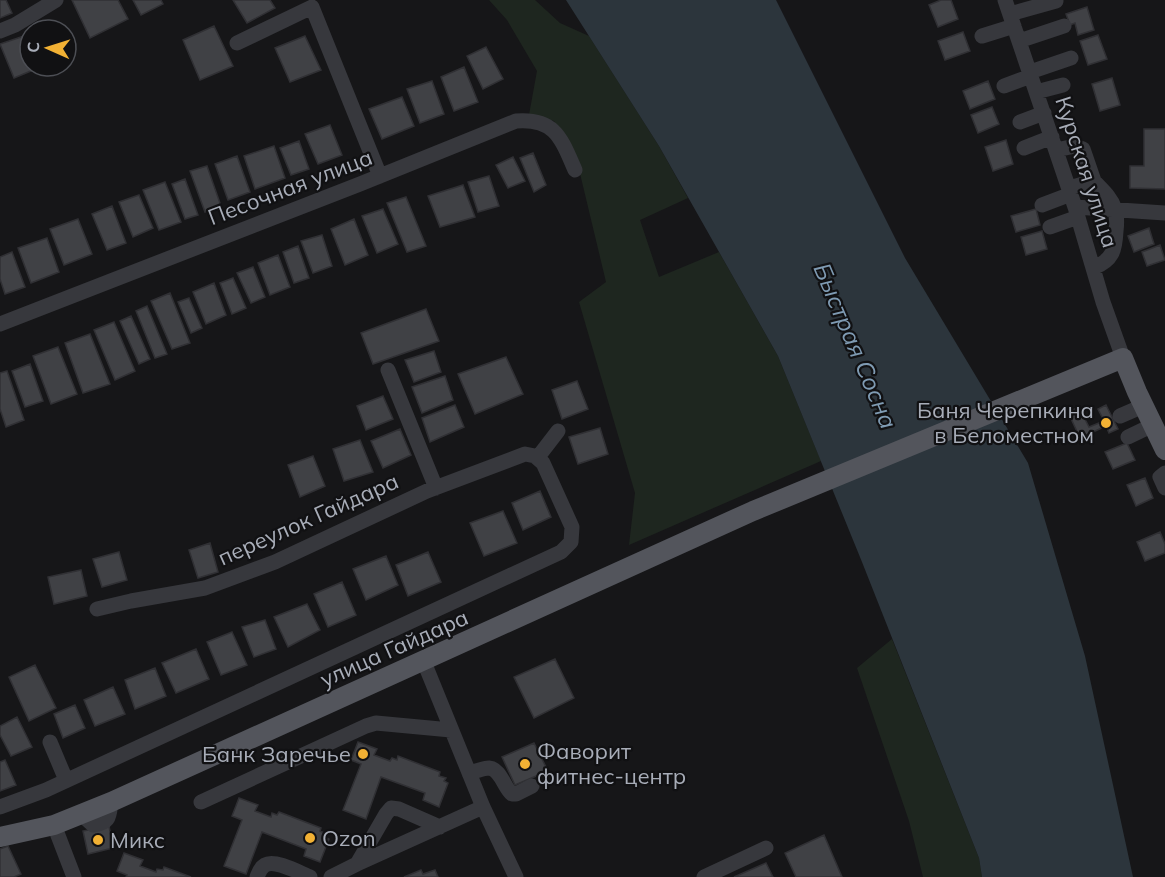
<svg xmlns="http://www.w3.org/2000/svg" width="1165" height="877" font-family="Mulish,sans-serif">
  <rect width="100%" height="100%" fill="#161618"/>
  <!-- green -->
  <path fill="#1e261f" d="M489 0H535L560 23 589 36 659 146 688 198 640 220 659 277 719 252 778 356 821 461 629 545 635 493 579 302 606 282 577 161 554 121 529 115 537 71 507 20Z
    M892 639 979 858 982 877H923L909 821 857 668Z"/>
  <!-- water -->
  <path fill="#2c353c" d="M566 0H776L905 258 1028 463 1085 656 1133 877H982L979 858 862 562 778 356 659 146Z"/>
  <!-- building -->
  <path fill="#404145" stroke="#303034" stroke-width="1.5" d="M0 0H6L12 13 0 18Z
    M72 0H118L128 19 90 38Z
    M133 0H161L163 4 141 15Z
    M233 0H270L275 8 247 23Z
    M941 0H951L958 19 938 27 929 5Z
    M1087 7 1094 30 1078 35 1075 23 1070 25 1066 14Z
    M52 22 57 30H37Z
    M214 26 233 66 200 80 183 40Z
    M963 32 970 51 945 60 938 41Z
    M1098 35 1107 59 1088 65 1080 41Z
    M24 36 30 49V66H37L38 68 14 78 0 44Z
    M305 36 321 70 290 82 275 48Z
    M486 47 503 79 483 89 467 56Z
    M464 67 478 102 454 111 441 77Z
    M1112 78 1120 105 1100 111 1092 84Z
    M432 81 444 114 420 123 407 89Z
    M988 81 995 99 970 109 963 91Z
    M402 97 414 126 382 139 369 109Z
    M992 107 999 124 978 133 971 115Z
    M330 125 342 155 318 164 305 134Z
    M1144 129H1165V189L1130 188V166H1144Z
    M1006 140 1013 164 993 171 985 147Z
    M299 141 309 169 291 175 280 148Z
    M274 146 285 178 255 189 244 156Z
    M533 153 546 185 534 192 520 158Z
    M237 156 250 192 228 200 215 164Z
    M513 157 525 181 508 188 496 165Z
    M207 166 221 206 205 212 190 171Z
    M489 176 499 206 478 212 468 182Z
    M185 179 198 215 185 219 172 184Z
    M165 182 181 222 159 230 143 190Z
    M463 185 475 217 440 227 428 196Z
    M139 195 153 228 133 237 119 202Z
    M406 197 426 246 407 252 387 203Z
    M112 206 126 243 107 250 92 214Z
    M383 209 398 244 377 253 362 216Z
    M1036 209 1040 225 1016 232 1011 216Z
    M78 219 92 254 64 265 50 229Z
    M354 219 368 255 345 265 331 229Z
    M1149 228 1154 244 1134 252 1128 236Z
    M1042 231 1047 249 1026 255 1021 237Z
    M322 235 332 266 313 273 301 241Z
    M47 238 59 272 31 283 18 248Z
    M1160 245 1165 260 1147 266 1142 252Z
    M298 246 309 278 294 283 283 252Z
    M12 252 25 287 5 294 0 279V257Z
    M278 255 290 287 270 295 258 263Z
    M253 267 265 297 251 303 237 273Z
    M233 278 246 308 232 314 220 283Z
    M214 283 226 315 206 324 193 292Z
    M170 293 190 343 172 349 151 301Z
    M189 298 202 328 191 333 178 302Z
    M147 306 167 354 155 358 136 311Z
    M426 309 439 341 373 364 361 333Z
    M131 316 150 359 139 364 120 321Z
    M114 322 135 371 115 380 94 330Z
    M90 334 110 384 83 393 65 343Z
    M58 347 77 394 51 404 33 356Z
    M434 351 441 372 414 382 405 360Z
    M506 357 523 394 475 414 458 374Z
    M30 364 43 401 25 407 12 371Z
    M7 371 24 420 6 427 0 409V373Z
    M445 376 453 400 422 413 412 387Z
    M577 381 588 409 562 419 552 390Z
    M383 396 393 419 366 430 357 406Z
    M455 405 464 427 430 442 422 418Z
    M1106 405 1118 429 1109 433 1106 426 1080 438 1068 412 1079 407 1089 427 1104 421 1098 409Z
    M600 428 608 454 578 464 569 437Z
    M400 429 411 455 383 468 371 441Z
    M360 440 373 472 344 481 333 449Z
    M1127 443 1135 460 1113 469 1105 452Z
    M313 456 325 486 300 497 288 465Z
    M1145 478 1153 498 1136 506 1127 485Z
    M540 491 551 517 523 530 512 503Z
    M503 511 517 543 484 556 470 523Z
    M1160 532 1165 544V553L1145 561 1137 542Z
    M210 543 218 572 198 578 189 550Z
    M119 552 127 580 102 587 93 559Z
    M428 552 441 582 408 596 396 565Z
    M386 556 398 585 366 600 353 569Z
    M81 570 87 596 54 604 48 577Z
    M342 582 356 615 328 627 314 594Z
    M307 604 320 630 288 647 274 617Z
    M265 620 276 649 254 657 242 627Z
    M232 632 247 665 221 675 207 642Z
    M196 649 209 679 176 693 162 663Z
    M555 659 574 698 534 718 514 677Z
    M35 665 56 708 29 721 9 677Z
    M155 668 166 696 135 709 125 680Z
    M113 687 125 714 95 726 84 700Z
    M75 705 85 728 63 738 54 714Z
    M17 717 32 747 11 756 0 735V726Z
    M358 742 377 749 374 755 390 761 392 758 397 760 398 756 440 772 439 776 446 778 444 781 448 783 439 807 423 800 425 793 381 777 366 819 343 810 361 764 351 760Z
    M534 743 548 771 515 785 502 757Z
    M5 760 16 785 0 791V762Z
    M239 798 258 805 255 811 271 817 272 813 277 815 279 812 321 828 320 831 327 834 325 837 329 839 320 862 304 856 306 849 262 832 246 874 224 866 242 820 232 816Z
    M109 826 113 848 88 854 83 831Z
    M824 835 842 877H796L785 853Z
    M8 846 21 874 14 877H0V849Z
    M124 853 143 860 140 866 156 872 157 869 163 870 164 867 191 877H126L127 875 117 871Z
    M766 863 773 877H734Z
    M421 870 423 874 435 870 438 877H404Z"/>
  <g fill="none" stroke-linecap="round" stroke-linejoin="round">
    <!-- minor -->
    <path stroke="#37383d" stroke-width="15" d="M1005 0 1075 207 1103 302 1123 358
      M1010 14 1056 1
      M0 31 15 25 56 0
      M982 36 1014 26
      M1019 41 1064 26
      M237 43 312 7 380 176
      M1030 72 1071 58
      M1004 86 1031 76
      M1036 92 1063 85
      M1020 122 1044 113
      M1024 148 1052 137
      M1056 150 1075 146 1083 149 1094 181 1069 188
      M1042 205 1071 194
      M1075 207 1165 213
      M1050 227 1078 217
      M1093 268C1113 260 1115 250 1116 231 1117 223 1117 214 1114 207 1111 197 1101 189 1094 181
      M0 324 360 184 516 121C555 118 561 138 575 170
      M388 370 436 488
      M1120 416 1143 406
      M1128 437 1153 425
      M538 457 558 431
      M1165 473 1160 477 1165 488
      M424 662 483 807 516 877
      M50 742 66 780
      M469 773C475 772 483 768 489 768 501 769 504 788 512 794H516L532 786
      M201 802 366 726 376 723 451 730
      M0 807 46 790 561 552 571 542 572 527 543 463 535 456 525 454 427 491 275 562 205 588 131 601 97 609
      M81 814 93 825C110 823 109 817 111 802
      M54 825 74 877
      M357 864 386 814 391 808 399 809 440 827
      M257 877C259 872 260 868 265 865 275 859 300 873 310 877
      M331 877 357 864 483 807
      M704 877 766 848"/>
    <!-- major -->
    <path stroke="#53555c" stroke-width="20" d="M0 837 54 825 111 802 753 511 1123 358 1137 392 1165 450"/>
  </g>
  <!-- markers -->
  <g fill="#f2b134" stroke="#111113" stroke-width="2">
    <circle cx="1106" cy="423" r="6"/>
    <circle cx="363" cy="754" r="6"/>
    <circle cx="525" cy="764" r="6"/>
    <circle cx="310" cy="838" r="6"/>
    <circle cx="98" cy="840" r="6"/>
  </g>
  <g text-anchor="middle" stroke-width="4.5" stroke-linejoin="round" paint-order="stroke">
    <!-- street labels -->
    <g font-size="22" fill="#a8adb8" stroke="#111113">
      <text transform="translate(1087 172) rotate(72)" y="8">Курская улица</text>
      <text transform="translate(290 187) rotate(-21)" y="8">Песочная улица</text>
      <text transform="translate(308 519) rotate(-24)" y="8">переулок Гайдара</text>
      <text transform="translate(394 648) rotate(-24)" y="8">улица Гайдара</text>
    </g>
    <!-- poi labels -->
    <g font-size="22" fill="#a8adb8" stroke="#111113" text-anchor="start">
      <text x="1094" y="418" text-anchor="end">Баня Черепкина<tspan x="1094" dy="25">в Беломестном</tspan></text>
      <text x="537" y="759">Фаворит<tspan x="537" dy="25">фитнес-центр</tspan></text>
      <text x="351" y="762" text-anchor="end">Банк Заречье</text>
      <text x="322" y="846">Ozon</text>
      <text x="110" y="848">Микс</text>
    </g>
    <!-- water labels -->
    <g font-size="24" font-style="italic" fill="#7f9bb3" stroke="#111113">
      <text transform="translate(855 346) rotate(67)" y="8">Быстрая Сосна</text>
    </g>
  </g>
  <!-- north arrow -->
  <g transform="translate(48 48) rotate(273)"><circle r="28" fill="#111113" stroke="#4d4f55" stroke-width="1.5"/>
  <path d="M0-4.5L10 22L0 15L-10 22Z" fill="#f2b134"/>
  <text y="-9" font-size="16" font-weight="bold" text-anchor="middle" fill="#a8adb8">С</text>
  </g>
</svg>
